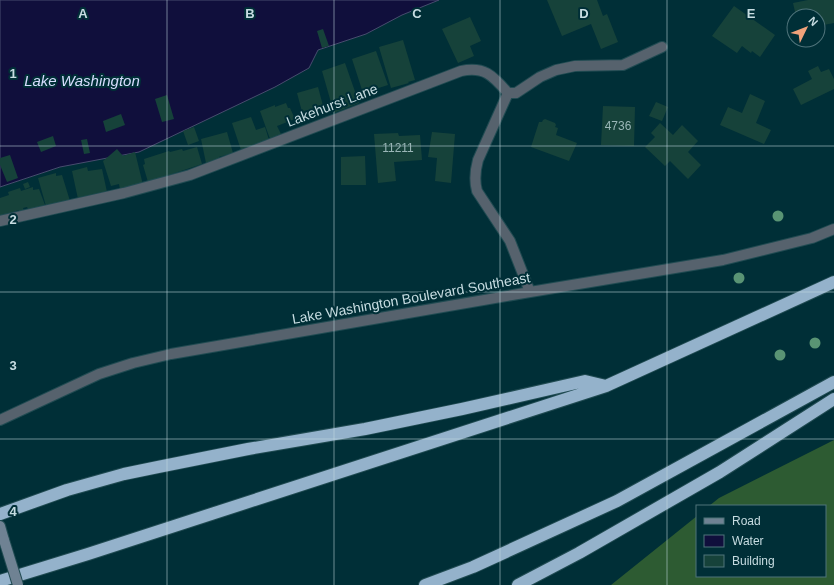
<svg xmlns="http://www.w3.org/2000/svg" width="834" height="585" font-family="Helvetica,sans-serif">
  <rect width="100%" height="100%" fill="#002f37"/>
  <!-- forest -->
  <path fill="#2d5b32" d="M834 440V585H611L697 516V576H825V506H709L719 498Z"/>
  <!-- water -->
  <path fill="#100f3c" stroke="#474c6e" d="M0 0H439L402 15 366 34 318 50 309 68 275 87 139 152 60 167 0 187Z"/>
  <!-- building -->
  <path fill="#16423a" d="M547 0H597L603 16 607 14 618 42 601 49 591 24 562 36Z
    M808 0H834V23L818 26V16H796L793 3Z
    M734 6 775 35 760 57 752 51 751 53 742 46 737 53 712 36Z
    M470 17 481 41 470 46 474 56 458 63 442 29Z
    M323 29 329 46 322 48 317 31Z
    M403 40 415 80 408 82 409 83 391 88 379 47Z
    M376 51 388 85 363 93 352 59Z
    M345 63 359 103 334 113 322 71Z
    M818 66 821 72 829 69 834 79V89L801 105 793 89 812 79 808 71Z
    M318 87 325 113 304 119 297 93Z
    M750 94 765 101 756 123 771 130 764 144 720 125 728 107 742 113Z
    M167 95 174 119 162 122 155 99Z
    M656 102 668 107 662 121 649 116Z
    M286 103 288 108H290L295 119 277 126 281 134 270 139 260 111 275 105V107Z
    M603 106 635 107 634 146 601 145Z
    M121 114 125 125 106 132 103 121Z
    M251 117 256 130 265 127 269 140 241 150 232 123Z
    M545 119 555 123 556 125 555 127 558 128 556 135 577 143 569 161 531 147 539 122H542L543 120Z
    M660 123 673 135 682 125 698 141 688 152 701 165 688 179 670 161 665 166 645 147 655 137 651 133Z
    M194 127 199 141 188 145 183 131Z
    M227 132 233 153 219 157V159L206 163 201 139Z
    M432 132 455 134 451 183 435 181 437 158 428 157Z
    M398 133 399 136 420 135 422 160 394 162 396 181 378 183 374 134Z
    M53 136 56 146 41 152 37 142Z
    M87 139 90 153 84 154 81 140Z
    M197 147 202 164 148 182 143 165 145 164 144 159 169 151 170 152 182 149 183 151Z
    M117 149 123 156 135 152 143 185 120 190 119 184 111 186 103 161Z
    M10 155 18 178 7 182 0 165V158Z
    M365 156 366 185H341V157Z
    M87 167 88 171 102 169 107 192 78 199 72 171Z
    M56 173V176L62 175 70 201 46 206 38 178Z
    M28 182 30 187 25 189 23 184Z
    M33 187V190L39 189 45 205 29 211 27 207 23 208 24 211 20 212 19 210 16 211 0 216V198L9 195 8 192 20 188 21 191Z"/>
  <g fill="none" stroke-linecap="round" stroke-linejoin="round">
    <!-- street casing -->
    <g stroke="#204b52" stroke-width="12">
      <path id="street" d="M508 93 478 160C475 171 474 180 477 191L510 241 530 292
        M0 221 124 193 190 175 461 71C485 66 493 76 508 93H516L540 77 556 70 575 66 623 65 662 47
        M0 420 99 374 133 363 171 354 530 292 723 260 812 238 834 229"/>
    </g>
    <!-- secondary casing -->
    <g stroke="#204b52" stroke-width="12">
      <path id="secondary" d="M0 526 4 540"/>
    </g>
    <!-- highway casing -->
    <g stroke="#204b52" stroke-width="14">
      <path id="highway" d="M0 514 67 490 124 474 158 467 248 449 365 429 462 409 585 381 606 386
        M0 581 88 554 606 386 834 282
        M425 585 473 567 617 501 834 382
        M518 585 579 553 720 472 834 399"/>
    </g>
    <!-- street -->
    <use href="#street" stroke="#56626d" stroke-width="10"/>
    <!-- secondary -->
    <use href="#secondary" stroke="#6f8293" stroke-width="10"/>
    <!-- highway -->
    <use href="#highway" stroke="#94b2cb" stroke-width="12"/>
    <!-- secondary-bridge casing -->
    <g stroke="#204b52" stroke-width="12" stroke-linecap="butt">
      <path id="secondary-bridge" d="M4 540 18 585"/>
    </g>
    <!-- secondary-bridge -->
    <use href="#secondary-bridge" stroke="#6f8293" stroke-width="10"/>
  </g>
  <!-- trees -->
  <g fill="#599474">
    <circle cx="778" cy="216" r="5.5"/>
    <circle cx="739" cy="278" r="5.5"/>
    <circle cx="815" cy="343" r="5.5"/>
    <circle cx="780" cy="355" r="5.5"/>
  </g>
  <!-- grid -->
  <path fill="none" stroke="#c6dce1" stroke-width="1" stroke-opacity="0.55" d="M167 0V585M334 0V585M500 0V585M667 0V585M0 146H834M0 292H834M0 439H834"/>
  <g text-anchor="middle" stroke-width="4" stroke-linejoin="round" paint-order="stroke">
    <!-- number labels -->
    <g font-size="12" fill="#9ab6b7">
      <text x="618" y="130">4736</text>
      <text x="398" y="152">11211</text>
    </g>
    <!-- street labels -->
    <g font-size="14" fill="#c6dce1" stroke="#002f37">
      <text transform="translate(332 105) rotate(-21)" y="5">Lakehurst Lane</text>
      <text transform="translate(411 298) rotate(-10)" y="5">Lake Washington Boulevard Southeast</text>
    </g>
    <!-- water labels -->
    <g font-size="15" font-style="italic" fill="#d7ddfe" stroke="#002f37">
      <text x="82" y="86">Lake Washington</text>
    </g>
  </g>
  <g font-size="13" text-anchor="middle" font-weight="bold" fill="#c6dce1" stroke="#002f37" stroke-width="4" stroke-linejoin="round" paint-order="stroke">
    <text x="83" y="18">A</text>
    <text x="250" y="18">B</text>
    <text x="417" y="18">C</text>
    <text x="584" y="18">D</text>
    <text x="751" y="18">E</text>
    <text x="13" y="78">1</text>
    <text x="13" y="224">2</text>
    <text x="13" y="370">3</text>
    <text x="13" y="516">4</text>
  </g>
  <!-- legend -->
  <rect x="696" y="505" width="130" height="72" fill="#002f37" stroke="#4f747b"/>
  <rect x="704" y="518" width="20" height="6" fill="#6f8293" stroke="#4f747b"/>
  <text x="732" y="525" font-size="12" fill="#c6dce1">Road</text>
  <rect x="704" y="535" width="20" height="12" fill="#100f3c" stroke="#4f747b"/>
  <text x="732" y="545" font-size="12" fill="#c6dce1">Water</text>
  <rect x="704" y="555" width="20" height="12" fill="#16423a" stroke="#4f747b"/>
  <text x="732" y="565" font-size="12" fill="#c6dce1">Building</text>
  <!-- north arrow -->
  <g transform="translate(806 28) rotate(47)"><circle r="19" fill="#002f37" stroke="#4f747b"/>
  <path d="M0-3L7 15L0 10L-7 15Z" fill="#f0a27a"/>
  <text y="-6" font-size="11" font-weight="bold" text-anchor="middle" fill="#c6dce1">N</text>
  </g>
</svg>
